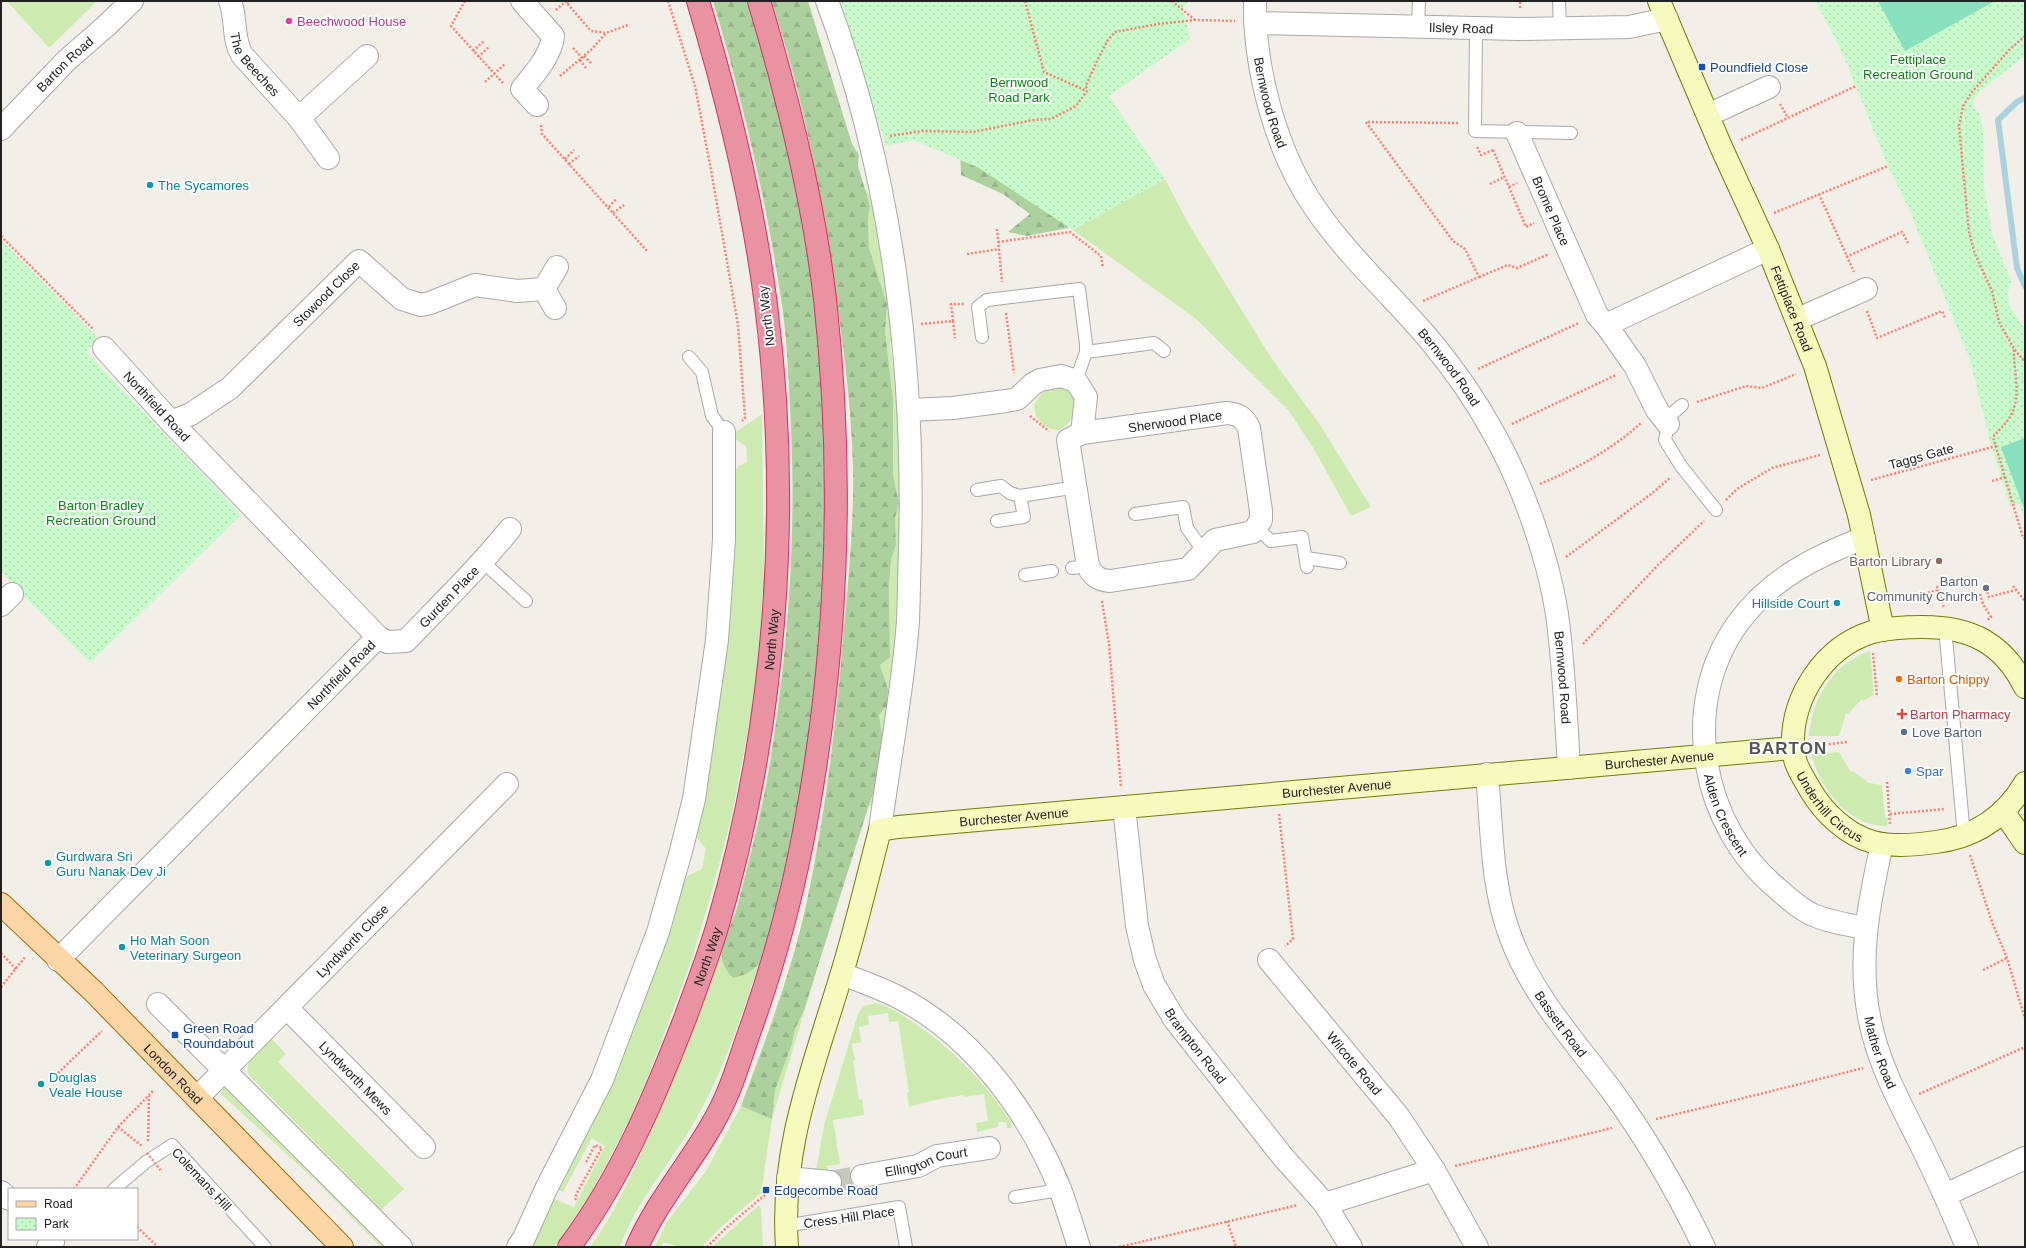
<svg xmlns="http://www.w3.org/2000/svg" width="2026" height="1248" font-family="Arial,sans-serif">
  <defs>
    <pattern id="forest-firs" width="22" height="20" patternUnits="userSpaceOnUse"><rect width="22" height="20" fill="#add19e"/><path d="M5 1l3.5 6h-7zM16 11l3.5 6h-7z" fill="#95b388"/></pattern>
    <pattern id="park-dots" width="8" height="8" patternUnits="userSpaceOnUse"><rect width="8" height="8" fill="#c8facc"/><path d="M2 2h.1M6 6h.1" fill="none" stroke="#acd6af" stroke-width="1.8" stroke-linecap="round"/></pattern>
  </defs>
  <rect width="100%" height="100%" fill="#f2efe9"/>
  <!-- grass -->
  <path fill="#cdebb0" d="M7 1H97L49 48Z
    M1165 179 1188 223 1270 356 1320 425 1371 507 1351 516 1314 449 1289 411 1251 373 1196 319 1073 230Z
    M863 186 874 202 894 336 890 342 898 408 903 422 901 575 895 666 874 806H869L883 741 879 715 887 706 888 689 880 665 890 657 889 587 891 560 896 545 895 518 899 504 893 475V399L885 331 887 304 869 248 868 220 870 206Z
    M1057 386C1084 390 1080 420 1059 430 1045 430 1035 420 1034 406 1039 395 1045 389 1057 386Z
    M762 414 764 561 759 673 732 815 714 884 692 959 648 1077 630 1119 589 1197 565 1236 554 1247H527L554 1199 574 1207 605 1146 592 1138 563 1192 559 1190 617 1074 683 880 689 875 702 869 706 849 694 834 733 473 739 466 747 462 746 446 730 436Z
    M1870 651 1874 695 1863 701 1862 699 1848 714 1846 713 1839 736H1809C1812 699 1833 663 1870 651Z
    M1839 752 1851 772 1853 771 1869 783 1882 785 1885 817 1888 818 1887 826C1848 827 1820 787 1811 754Z
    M722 951 724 967 746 974 759 965C741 1016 724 1070 697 1117 672 1162 638 1197 620 1247H590C616 1212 633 1171 651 1132 677 1072 701 1013 722 951Z
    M818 966 772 1119 761 1193 720 1228 702 1247H679L663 1242 661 1247H655L666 1223 706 1171 741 1106 772 1118 775 1090 792 1044 795 1029Z
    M875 1003C887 1005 897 1012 908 1019 949 1045 985 1082 1012 1123L1011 1128H1007L1006 1122H998V1127L977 1132 976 1123 988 1121 984 1094 964 1097 963 1095 930 1101 909 1107 907 1093 909 1092 898 1021 889 1022 888 1013 868 1016 869 1025 859 1027 861 1042 852 1044 855 1060 853 1061 859 1100 862 1099 864 1115 833 1120 840 1164 827 1166 829 1174 816 1172 824 1125 858 1014 864 1006Z
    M271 1038 286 1054 278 1062 404 1189 381 1210 249 1075C242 1062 262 1047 271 1038Z
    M227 1087 391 1247H381L318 1183 221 1094 222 1089Z
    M759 1205 761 1208 763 1247H712Z"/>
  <!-- forest -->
  <path fill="url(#forest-firs)" d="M713 1H747C785 129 816 262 823 396 829 497 825 600 813 701 803 790 787 880 759 965L746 974 733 978C726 970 721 964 722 952 724 936 734 920 738 904 750 858 762 810 770 763 789 643 797 529 790 408 788 372 787 335 781 299 766 198 742 98 713 1Z
    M771 1H808L852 144 859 155 858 166 870 206 868 220 869 248 887 304 885 331 893 399V475L899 504 895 518 896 545 891 560 889 587 890 657 880 665 888 689 887 706 879 715 883 741 875 786 804 1010 795 1029 792 1044 775 1090 772 1119 741 1106C766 1039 792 971 807 901 826 810 837 719 844 626 849 574 854 521 853 468 851 391 839 314 827 238 814 157 798 78 771 1Z
    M960 150 1096 215 1067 228 1027 236 1008 232 1030 214 1003 194 961 175Z"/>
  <!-- park -->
  <path fill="url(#park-dots)" d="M841 1H1189L1183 8 1190 39 1109 96 1165 179 1073 230 979 168 914 140 886 146Z
    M1815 1H2025V56L1980 91 1973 102 1974 108 1980 114 1983 133 1984 187 1992 233 2011 281 2008 293 2009 305 2025 330V520L2019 504 2010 506 1990 441 1970 360 1909 209 1888 166 1846 62 1835 38Z
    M1 240 98 338 86 352 241 515 90 663 1 572Z"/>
  <!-- pitch -->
  <path fill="#88e0be" d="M1878 1H1995L1905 51Z
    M2025 438V511L2001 447Z"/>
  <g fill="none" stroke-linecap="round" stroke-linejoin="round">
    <!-- stream -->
    <path stroke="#aad3df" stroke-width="6" d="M2025 98 2017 102 1998 120 2017 268 2025 286"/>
    <!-- street-tunnel -->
    <path stroke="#c8c6c1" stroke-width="22" stroke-dasharray="22 11" stroke-linecap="butt" d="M830 1182 862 1176"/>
    <!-- lane casing -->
    <g stroke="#a9a9a9" stroke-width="14">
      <path id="lane" d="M1559 1 1560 28
        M1418 27 1419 1
        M1476 29 1475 131 1571 133
        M982 337 978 307 987 300 1079 289 1086 344V352L1076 381
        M1086 352 1154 343 1164 351
        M689 357 702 372 712 416 724 432
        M1665 420 1682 405
        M1668 424 1665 440 1681 466 1716 510
        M977 490 1001 486 1010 493 1020 496 1077 487
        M1135 514 1183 507 1187 528 1204 552
        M997 521 1024 517 1020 496
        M1257 528 1271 541 1302 537 1307 567
        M1306 558 1340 563
        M483 562 526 601
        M1072 568 1088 566
        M1025 575 1052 571
        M1945 627 1964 836
        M114 1189 146 1162 172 1145 265 1247
        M1015 1197 1060 1190
        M785 1226 899 1207 906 1247"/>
    </g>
    <!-- street casing -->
    <g stroke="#a9a9a9" stroke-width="24">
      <g id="street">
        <path id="s1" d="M230 1C237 19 232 38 242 55L299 118 328 158"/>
        <path d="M522 1 553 36C551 56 534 74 522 89L537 105"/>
        <path d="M827 1C892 174 915 365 910 549 909 573 909 597 908 621 903 691 889 760 880 830"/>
        <path id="s2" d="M1255 1C1254 69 1276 152 1315 208 1349 258 1395 298 1433 344 1456 372 1476 401 1493 432 1522 483 1548 556 1557 614 1564 665 1566 717 1569 768"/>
        <path id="s3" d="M1255 23 1519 29 1629 27 1667 19"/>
        <path d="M1708 115 1769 87"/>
        <path d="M299 118 367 56"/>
        <path id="s4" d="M1 129 67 60 106 26 132 1"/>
        <path id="s5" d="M1517 133 1597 315 1606 325 1635 366 1657 410 1668 424"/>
        <path d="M544 289 555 308"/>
        <path d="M1798 319 1866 289"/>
        <path d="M1606 325 1768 249"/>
        <path d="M909 410 953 408 1006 401 1017 399 1033 384 1040 380 1061 376 1076 381 1086 397 1082 433"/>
        <path d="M1227 413C1238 414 1244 417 1249 428L1261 511V520L1253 532 1215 540 1188 569 1110 581C1098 580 1093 576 1088 566L1068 440 1082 433Z"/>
        <path id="s6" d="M171 422 191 414 230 388 359 261 402 299 421 305 430 303 475 285 517 291 544 289 557 267"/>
        <path id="s7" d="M1864 538C1816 556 1770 579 1738 623 1678 706 1701 827 1779 890 1789 899 1800 909 1813 915 1830 922 1848 925 1866 928"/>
        <path d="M1 605 12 594"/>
        <path id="s8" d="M378 637 387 642 406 641C441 604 478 569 510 529"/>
        <path id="s9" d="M1487 774C1492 828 1491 887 1511 938 1532 995 1576 1043 1612 1091 1647 1139 1678 1193 1704 1247"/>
        <path id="s10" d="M1124 807 1137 926 1145 960 1154 985 1175 1020 1283 1157 1325 1204 1351 1247"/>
        <path id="s11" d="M1882 844C1869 902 1857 961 1870 1021 1879 1066 1902 1107 1922 1147 1938 1180 1953 1213 1967 1247"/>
        <path id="s12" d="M58 960 378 637 171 422 104 348"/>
        <path id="s13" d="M1269 960 1399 1117 1434 1170 1325 1204"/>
        <path d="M842 974C861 981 880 988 898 997 973 1035 1029 1112 1060 1189 1067 1208 1073 1228 1079 1247"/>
        <path d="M158 1004 401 1247"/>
        <path id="s14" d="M287 1008 424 1147"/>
        <path id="s15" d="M197 1098 507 784"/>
        <path d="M1434 1170 1477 1247"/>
        <path id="s16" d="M862 1176 918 1166 937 1156 989 1148"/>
        <path d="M788 1178 830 1182"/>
        <path d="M1 1192 9 1199"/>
        <path d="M1945 1195 2025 1158"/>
        <path d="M48 1247 53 1242 51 1239"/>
        <path d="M518 1247 524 1238 547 1187 602 1080 658 932 681 851 694 799 717 640 724 540V432"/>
      </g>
    </g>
    <!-- secondary casing -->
    <g stroke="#707d05" stroke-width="24">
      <g id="secondary">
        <path id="s17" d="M1659 1 1722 149 1768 249 1815 366 1859 515 1883 630"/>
        <path id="s18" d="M2025 687C2003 643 1971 627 1923 627 1906 627 1888 628 1872 632 1824 647 1791 697 1793 747 1793 763 1803 777 1811 791 1824 813 1847 835 1873 842 1893 847 1916 845 1936 842 1975 837 2005 817 2025 783"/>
        <path d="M2003 811 2025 843"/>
        <path id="s19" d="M787 1247C780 1148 813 1069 841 976 856 928 867 879 880 830L898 827 1793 748"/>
      </g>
    </g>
    <!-- primary casing -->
    <g stroke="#a06b00" stroke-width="24">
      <g id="primary">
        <path id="s20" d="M1 904 94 992 342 1247"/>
      </g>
    </g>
    <!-- highway casing -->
    <g stroke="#dc2a67" stroke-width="24">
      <g id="highway">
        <path id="s21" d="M569 1247C621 1178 655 1096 686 1016 697 985 709 955 718 924 776 726 792 509 766 305 753 202 728 101 698 1"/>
        <path d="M637 1247C660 1194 703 1150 726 1097 735 1077 741 1056 748 1036 774 964 794 891 807 816 838 645 844 472 825 299 813 198 788 98 759 1"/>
      </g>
    </g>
    <!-- path -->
    <path stroke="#fa8072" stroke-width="2.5" stroke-dasharray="2 2" stroke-linecap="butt" d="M465 1 451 26 503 83
      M565 1 591 31 606 33 628 25
      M668 1 695 86 711 170 738 325 745 418 742 421
      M1025 1 1044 72 1087 91
      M1172 1 1195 20
      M567 4 571 1
      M1520 8V1
      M556 10 565 2
      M2025 36 2009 50 1972 92 1963 106 1959 126 1969 232 1975 254 1992 291 1999 322 2014 349 2025 362
      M573 48 582 58
      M473 51 484 41
      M584 56 591 63
      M478 57 489 47
      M580 60 586 68
      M560 76 592 49 606 33
      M485 82 505 64
      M1780 104 1788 118
      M541 125 542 134 647 251
      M890 136 922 131 973 132 1033 120 1051 119 1076 106 1087 91 1086 85 1100 55 1108 40 1115 32 1158 24 1195 20 1235 21
      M1741 140 1856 86
      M1477 147 1481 155 1493 150
      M1493 150 1526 227 1534 223
      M565 159 574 150
      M569 164 579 156
      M1490 184 1504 177
      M1509 187 1517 183
      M1819 194 1854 272
      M609 207 617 198
      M613 213 624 205
      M1774 213 1888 166
      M997 229 1002 282
      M1 236 94 330
      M998 242 1070 232 1101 256 1103 268
      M967 254 999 249
      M1846 257 1902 232 1908 243
      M1479 277 1508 265 1517 268 1549 254
      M1423 301 1479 277 1465 249 1453 241 1366 122 1459 123
      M1867 311 1877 338 1942 311 1945 318
      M1006 313 1014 373
      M953 321 955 338
      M921 324 953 321 951 304H964
      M1478 369 1579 323
      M1697 402 1746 386 1762 388 1796 374
      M1030 416 1049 431
      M1512 424 1616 375
      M2005 477 2023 538H2025
      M1871 480 1996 446
      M1992 481 2005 477 1993 437C1999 430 2007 423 2011 415 2022 395 2013 370 2014 349
      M1540 484C1578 468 1611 450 1641 423
      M1726 500 1737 489 1772 468 1820 455
      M1566 557 1651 494 1670 478
      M1937 586 1944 608
      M2013 586 2025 601
      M1987 592 1989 597 2016 590
      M1980 594 1983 604 1991 617 1987 620
      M1102 601 1109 644 1121 787
      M1897 601 1938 590
      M1583 644 1658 565 1704 521
      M1873 653 1877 697
      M1813 746 1847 742
      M1887 782 1890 824
      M1279 814 1293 939 1285 946
      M1890 814 1945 809
      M1970 855 1992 922 2007 958 2025 1019
      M1 953 16 969
      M1983 970 2007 958
      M1 987 26 956
      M58 1073 102 1031
      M1919 1094 2025 1047
      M1656 1119 1760 1094 1863 1068
      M118 1127 142 1146
      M148 1141 149 1096
      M1455 1166 1612 1128
      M74 1189 118 1127 153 1091
      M576 1200 575 1198 577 1193 602 1148 595 1145 585 1164
      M1227 1221 1236 1247
      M137 1227 158 1247
      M707 1247 726 1228 766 1194
      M1119 1247 1298 1205"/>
    <!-- lane -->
    <use href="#lane" stroke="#fff" stroke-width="12"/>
    <!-- street -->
    <use href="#street" stroke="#fff" stroke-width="22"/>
    <!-- secondary -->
    <use href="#secondary" stroke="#f7fabf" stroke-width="22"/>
    <!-- primary -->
    <use href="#primary" stroke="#fcd6a4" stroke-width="22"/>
    <!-- highway -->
    <use href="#highway" stroke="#e892a2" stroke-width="22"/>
    <!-- path-bridge -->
    <path stroke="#fa8072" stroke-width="2.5" stroke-dasharray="2 2" stroke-linecap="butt" d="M147 1153 162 1172"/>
  </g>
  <!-- markers -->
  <circle fill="#d1479c" stroke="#fff" stroke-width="1.5" cx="289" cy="21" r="4"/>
  <g fill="#1a4fb4" stroke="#fff" stroke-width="1.5">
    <rect x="1698" y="63" width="8" height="8" rx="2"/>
    <rect x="171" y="1031" width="8" height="8" rx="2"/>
    <rect x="762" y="1186" width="8" height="8" rx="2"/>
  </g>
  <g fill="#0f9aa8" stroke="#fff" stroke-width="1.5">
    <circle cx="150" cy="185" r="4"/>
    <circle cx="1837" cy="603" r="4"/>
    <circle cx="48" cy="863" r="4"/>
    <circle cx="122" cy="947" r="4"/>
    <circle cx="41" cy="1084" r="4"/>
  </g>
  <circle fill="#8d6e63" stroke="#fff" stroke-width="1.5" cx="1939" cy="561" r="4"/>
  <circle fill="#6b7280" stroke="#fff" stroke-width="1.5" cx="1986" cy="588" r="4"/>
  <circle fill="#e8710a" stroke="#fff" stroke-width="1.5" cx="1899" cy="679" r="4"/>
  <path fill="#e0444e" stroke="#fff" stroke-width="1.5" d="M1900 708h4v4h4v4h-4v4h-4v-4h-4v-4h4z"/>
  <circle fill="#5c6f8a" stroke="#fff" stroke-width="1.5" cx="1904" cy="732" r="4"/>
  <circle fill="#3f7fe0" stroke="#fff" stroke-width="1.5" cx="1908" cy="771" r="4"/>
  <g text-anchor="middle" stroke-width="3.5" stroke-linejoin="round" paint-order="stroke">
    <!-- hotel labels -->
    <g font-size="13" fill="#b23c85" stroke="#fff" text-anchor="start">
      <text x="297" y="26">Beechwood House</text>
    </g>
    <!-- street labels -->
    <g font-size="13" fill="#222" stroke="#fff">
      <text dy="5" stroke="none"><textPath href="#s3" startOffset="206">Ilsley Road</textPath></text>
      <text dy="5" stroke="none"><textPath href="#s1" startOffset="70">The Beeches</textPath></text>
      <text dy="5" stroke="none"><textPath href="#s4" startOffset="91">Barton Road</textPath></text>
      <text dy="5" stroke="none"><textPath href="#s2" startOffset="103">Bernwood Road</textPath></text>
      <text dy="5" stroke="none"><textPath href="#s5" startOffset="85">Brome Place</textPath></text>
      <text dy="5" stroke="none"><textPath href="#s6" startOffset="203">Stowood Close</textPath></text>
      <text dy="5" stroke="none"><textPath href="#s17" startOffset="335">Fettiplace Road</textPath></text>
      <text transform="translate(766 316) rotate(-97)" y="5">North Way</text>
      <text dy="5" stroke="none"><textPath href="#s2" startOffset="427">Bernwood Road</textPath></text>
      <text transform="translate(157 406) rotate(47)" y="5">Northfield Road</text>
      <text transform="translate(1175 421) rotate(-8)" y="5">Sherwood Place</text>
      <text transform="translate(1921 456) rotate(-15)" y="5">Taggs Gate</text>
      <text dy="5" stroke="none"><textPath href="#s8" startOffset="91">Gurden Place</textPath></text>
      <text dy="5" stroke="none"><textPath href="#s21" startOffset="647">North Way</textPath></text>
      <text dy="5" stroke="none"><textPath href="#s12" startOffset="402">Northfield Road</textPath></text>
      <text dy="5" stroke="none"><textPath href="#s2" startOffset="763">Bernwood Road</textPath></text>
      <text dy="5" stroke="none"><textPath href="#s19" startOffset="1212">Burchester Avenue</textPath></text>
      <text dy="5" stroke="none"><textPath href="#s19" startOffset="888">Burchester Avenue</textPath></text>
      <text dy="5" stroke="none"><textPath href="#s18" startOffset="399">Underhill Circus</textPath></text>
      <text dy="5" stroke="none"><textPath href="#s7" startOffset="357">Alden Crescent</textPath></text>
      <text dy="5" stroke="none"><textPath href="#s19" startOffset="564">Burchester Avenue</textPath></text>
      <text dy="5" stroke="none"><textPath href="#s15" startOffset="221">Lyndworth Close</textPath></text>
      <text dy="5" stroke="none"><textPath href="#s21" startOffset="323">North Way</textPath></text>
      <text dy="5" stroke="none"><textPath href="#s9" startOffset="266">Bassett Road</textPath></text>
      <text dy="5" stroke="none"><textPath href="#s10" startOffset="255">Brampton Road</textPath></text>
      <text dy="5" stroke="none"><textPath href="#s11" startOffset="212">Mather Road</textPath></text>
      <text dy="5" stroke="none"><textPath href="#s13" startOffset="134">Wilcote Road</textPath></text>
      <text dy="5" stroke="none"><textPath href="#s20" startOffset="242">London Road</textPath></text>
      <text dy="5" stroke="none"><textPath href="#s14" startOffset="98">Lyndworth Mews</textPath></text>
      <text dy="5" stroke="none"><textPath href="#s16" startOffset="66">Ellington Court</textPath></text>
      <text transform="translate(202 1179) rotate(47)" y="5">Colemans Hill</text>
      <text transform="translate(849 1217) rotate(-8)" y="5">Cress Hill Place</text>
    </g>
    <!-- park labels -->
    <g font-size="13" fill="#0c8416" stroke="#fff">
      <text x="1918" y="64">Fettiplace<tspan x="1918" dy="15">Recreation Ground</tspan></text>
      <text x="1019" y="87">Bernwood<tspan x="1019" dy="15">Road Park</tspan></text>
      <text x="101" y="510">Barton Bradley<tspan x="101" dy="15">Recreation Ground</tspan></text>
    </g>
    <!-- transit labels -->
    <g font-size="13" fill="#164399" stroke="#fff" text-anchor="start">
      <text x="1710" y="72">Poundfield Close</text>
      <text x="183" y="1033">Green Road<tspan x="183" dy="15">Roundabout</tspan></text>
      <text x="774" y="1195">Edgecombe Road</text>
    </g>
    <!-- culture labels -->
    <g font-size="13" fill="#0d838f" stroke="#fff" text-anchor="start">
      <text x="158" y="190">The Sycamores</text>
      <text x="1829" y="608" text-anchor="end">Hillside Court</text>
      <text x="56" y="861">Gurdwara Sri<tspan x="56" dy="15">Guru Nanak Dev Ji</tspan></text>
      <text x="130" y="945">Ho Mah Soon<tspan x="130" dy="15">Veterinary Surgeon</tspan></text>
      <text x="49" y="1082">Douglas<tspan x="49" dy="15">Veale House</tspan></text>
    </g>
    <!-- education labels -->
    <g font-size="13" fill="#785e54" stroke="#fff" text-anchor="end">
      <text x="1931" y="566">Barton Library</text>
    </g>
    <!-- worship labels -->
    <g font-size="13" fill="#5b616d" stroke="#fff" text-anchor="end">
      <text x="1978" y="586">Barton<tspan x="1978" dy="15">Community Church</tspan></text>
    </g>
    <!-- food labels -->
    <g font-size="13" fill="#c56008" stroke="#fff" text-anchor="start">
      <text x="1907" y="684">Barton Chippy</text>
    </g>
    <!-- health labels -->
    <g font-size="13" fill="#be3a42" stroke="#fff" text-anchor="start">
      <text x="1910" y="719">Barton Pharmacy</text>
    </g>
    <!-- service labels -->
    <g font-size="13" fill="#4e5e75" stroke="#fff" text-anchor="start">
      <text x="1912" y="737">Love Barton</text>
    </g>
    <!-- shop labels -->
    <g font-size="13" fill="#366cbe" stroke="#fff" text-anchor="start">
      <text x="1916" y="776">Spar</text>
    </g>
    <!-- district labels -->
    <g font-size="17" font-weight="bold" letter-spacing="1" fill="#555" stroke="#fff">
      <text x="1788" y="754">BARTON</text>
    </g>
  </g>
  <!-- border -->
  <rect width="2026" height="1248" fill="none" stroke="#222222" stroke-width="4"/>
  <!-- legend -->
  <rect x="8" y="1188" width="130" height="52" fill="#ffffff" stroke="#a7a7a7"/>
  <rect x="16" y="1201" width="20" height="6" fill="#fcd6a4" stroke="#a7a7a7"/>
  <text x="44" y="1208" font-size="12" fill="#222222">Road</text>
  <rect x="16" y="1218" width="20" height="12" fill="url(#park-dots)" stroke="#a7a7a7"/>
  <text x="44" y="1228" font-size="12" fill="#222222">Park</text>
</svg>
